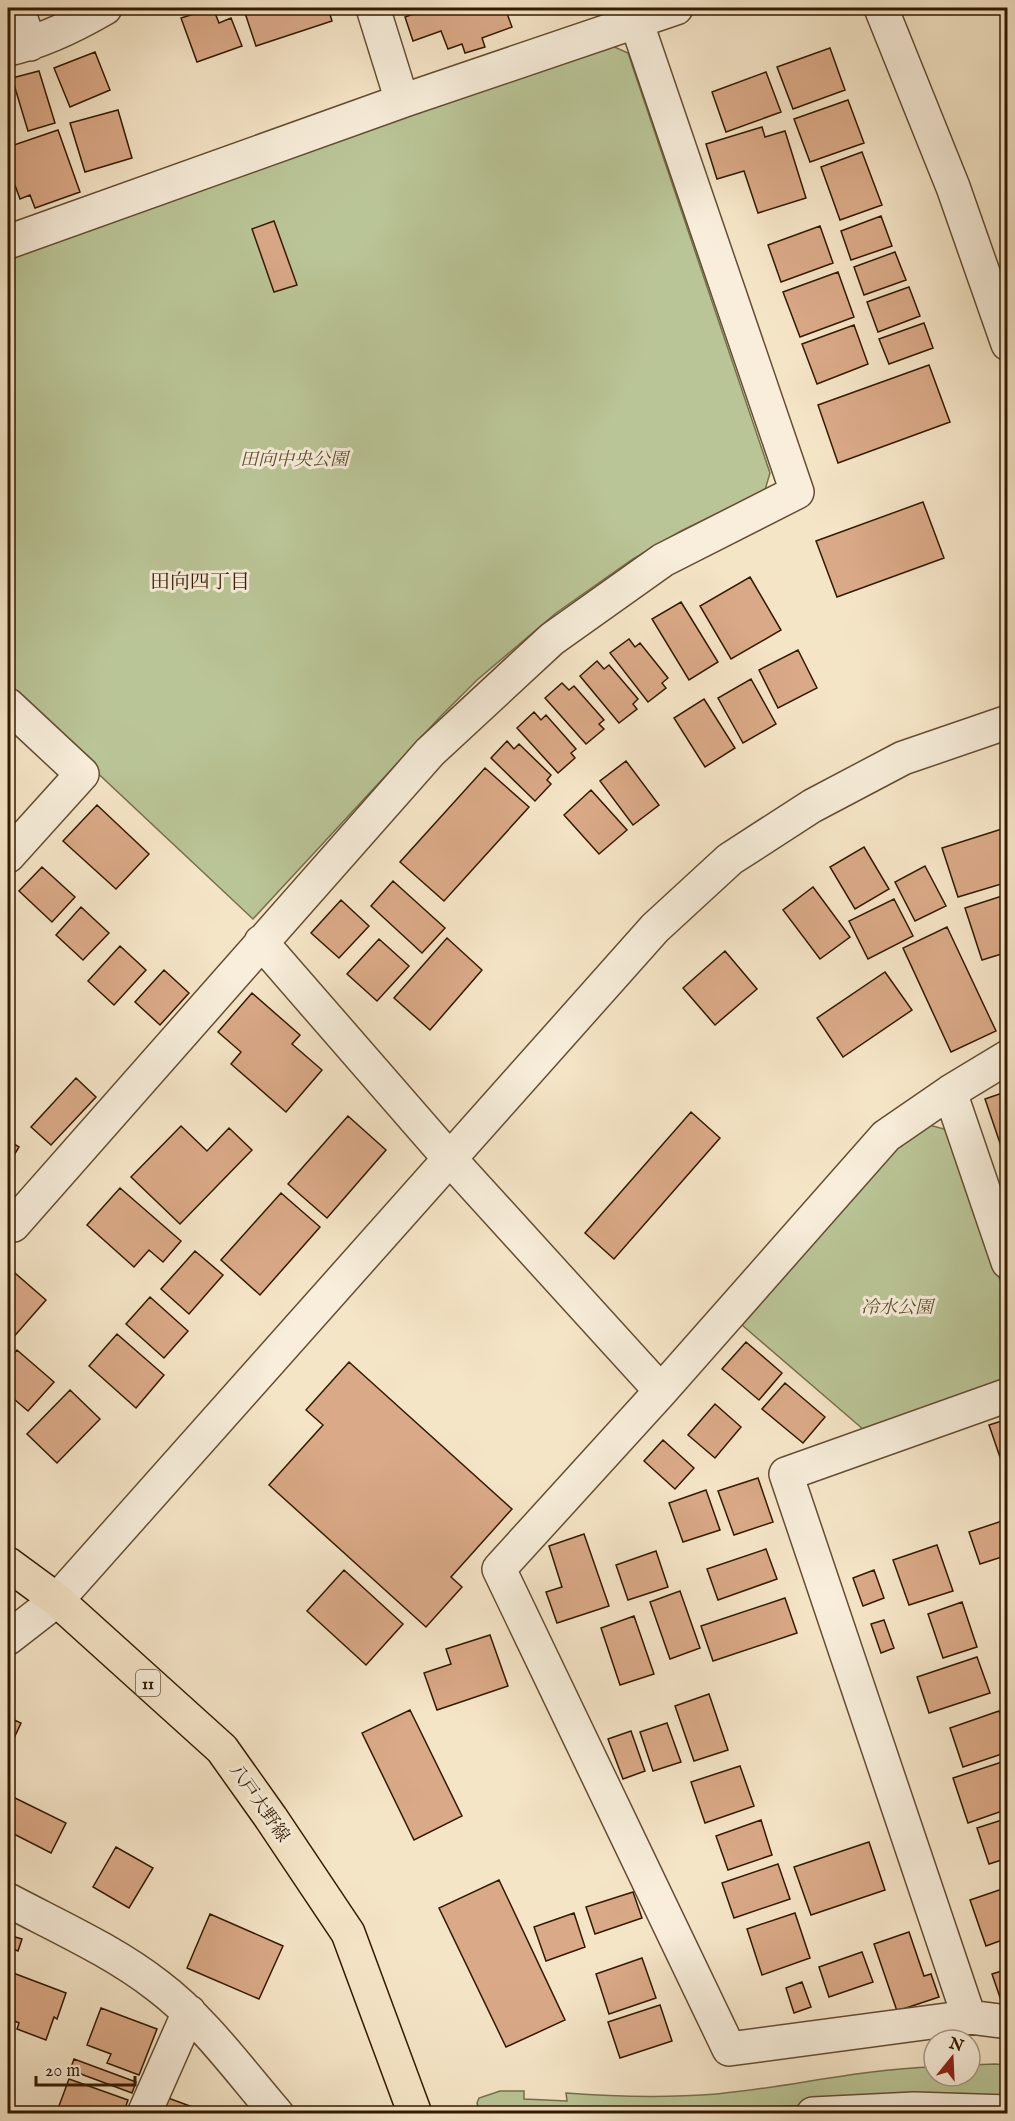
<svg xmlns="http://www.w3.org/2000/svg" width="1015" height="2121" font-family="'IM FELL English','Noto Serif JP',serif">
  <rect width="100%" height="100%" fill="#f5e5c7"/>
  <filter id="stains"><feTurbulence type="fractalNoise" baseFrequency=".00333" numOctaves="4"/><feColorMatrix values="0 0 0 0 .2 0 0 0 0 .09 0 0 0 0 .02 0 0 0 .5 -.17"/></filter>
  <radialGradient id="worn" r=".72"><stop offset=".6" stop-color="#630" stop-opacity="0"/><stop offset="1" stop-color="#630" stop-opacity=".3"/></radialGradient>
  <!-- green -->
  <path fill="#bac597" stroke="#76704c" stroke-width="1.5" d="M610 45 628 53 770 473 765 490 681 531 633 559 556 613 477 680 439 718 253 919 8 689V255Z
    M929 1125 948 1130 1007 1300V1378L864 1430 742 1325 907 1137Z
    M995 2064 1007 2065V2101L934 2098 739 2109 712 2114H480L477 2103 479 2098 500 2091H524V2099L567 2101 566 2093C617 2097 666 2098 717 2094 790 2087 861 2069 934 2067V2076H970V2065Z"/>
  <!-- building -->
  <path fill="#daa987" stroke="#331a00" stroke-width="1.5" d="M213 8 219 23 231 18 242 46 197 62 181 18Z
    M252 8H328L332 21 256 46 244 10Z
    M430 8H505L512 27 482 38 485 47 465 53 462 44 448 49 441 31 413 41 405 17Z
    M830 48 845 90 793 109 777 67Z
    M95 52 110 90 70 107 54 68Z
    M39 71 55 123 28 131 12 78Z
    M766 72 781 112 726 132 712 92Z
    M848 100 864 143 810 162 794 119Z
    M118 110 132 158 85 172 70 123Z
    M762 127 765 137 785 131 806 198 758 213 744 171 717 179 706 144Z
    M58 130 80 192 35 208 30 195 20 199 8 166V147Z
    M862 152 882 205 840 220 821 167Z
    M881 216 892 246 851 260 841 231Z
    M274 221 297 285 274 292 252 229Z
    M820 226 833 263 781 282 768 245Z
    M895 252 906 280 864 295 854 267Z
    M838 272 854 317 800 337 783 292Z
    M909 287 920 316 878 332 867 302Z
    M924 323 933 348 889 364 879 339Z
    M854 325 868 364 817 384 802 344Z
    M929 365 950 422 838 463 818 405Z
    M923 502 944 558 837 597 816 541Z
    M750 577 781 630 731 659 700 606Z
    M681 602 718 662 689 680 652 619Z
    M629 639 635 647 640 643 668 678 662 683 666 688 648 702 610 653Z
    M798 650 817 688 778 708 759 670Z
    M597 661 604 669 609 665 638 699 633 704 637 709 619 723 580 676Z
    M751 679 776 724 743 743 718 698Z
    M562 683 569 690 574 686 604 720 599 724 604 729 586 744 545 698Z
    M704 699 735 748 705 767 674 718Z
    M534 712 541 720 546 715 576 749 571 753 575 758 558 773 517 728Z
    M507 741 514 749 519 744 551 775 547 780 551 784 535 801 491 758Z
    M626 761 659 805 633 825 600 781Z
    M485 768 529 807 444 901 400 862Z
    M591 790 627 830 599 854 564 815Z
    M97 805 149 854 116 889 63 841Z
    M1008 827V882L958 897 942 848Z
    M864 847 889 889 855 909 830 867Z
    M925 866 946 906 915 921 895 882Z
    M42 867 75 897 52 922 19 891Z
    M393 881 445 928 422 953 371 906Z
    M813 887 850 937 820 959 783 910Z
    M1008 894V952L982 960 965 908Z
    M894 899 913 936 868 959 849 921Z
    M341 900 369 926 339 958 311 933Z
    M81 907 109 933 83 960 56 935Z
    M947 927 996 1031 951 1052 903 948Z
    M447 938 482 970 430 1030 394 998Z
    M379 939 409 966 377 1001 347 974Z
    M120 946 146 970 114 1005 88 981Z
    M725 951 757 989 715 1025 683 988Z
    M164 970 189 993 160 1025 135 1002Z
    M885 972 912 1010 843 1057 817 1018Z
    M252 993 300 1035 292 1044 322 1070 286 1112 231 1064 241 1052 218 1032Z
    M76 1078 96 1097 51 1145 31 1127Z
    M1008 1091V1147L1002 1149 985 1099Z
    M691 1112 720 1138 614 1259 585 1233Z
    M348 1116 386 1150 327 1218 288 1184Z
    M181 1126 207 1151 229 1128 252 1150 180 1224 131 1177Z
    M8 1140 19 1147 8 1165Z
    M120 1188 181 1241 163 1262 149 1250 134 1267 87 1225Z
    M281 1193 320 1227 260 1295 221 1260Z
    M195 1251 223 1275 189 1314 161 1289Z
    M8 1267 46 1300 11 1340 8 1337Z
    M150 1297 188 1331 164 1358 126 1324Z
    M117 1334 164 1375 136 1408 89 1366Z
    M746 1342 782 1373 759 1400 722 1369Z
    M17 1350 54 1382 28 1411 8 1394V1360Z
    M349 1362 512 1509 451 1577 462 1587 426 1627 269 1485 323 1425 306 1410Z
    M785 1383 825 1417 803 1443 762 1409Z
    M70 1390 100 1419 57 1463 27 1434Z
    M715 1404 741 1427 715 1458 688 1435Z
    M1008 1419V1458L1001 1460 989 1425Z
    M663 1440 694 1468 675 1489 644 1461Z
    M758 1478 773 1522 734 1535 718 1491Z
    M706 1490 720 1530 683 1542 669 1503Z
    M1008 1519V1555L980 1564 969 1532Z
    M584 1534 609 1606 557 1623 546 1592 562 1587 549 1546Z
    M937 1545 953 1591 909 1605 893 1560Z
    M766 1549 777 1579 718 1600 707 1569Z
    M656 1551 668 1587 628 1600 616 1565Z
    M344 1570 403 1624 366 1665 307 1611Z
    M874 1570 884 1598 863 1606 853 1578Z
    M680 1591 700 1648 670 1659 650 1602Z
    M785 1598 797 1633 713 1661 701 1626Z
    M962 1602 977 1647 943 1658 928 1614Z
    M634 1616 654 1674 620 1685 601 1628Z
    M884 1620 894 1648 881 1653 871 1624Z
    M490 1635 508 1686 437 1710 424 1673 451 1664 446 1649Z
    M977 1657 990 1693 929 1713 917 1677Z
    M709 1694 728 1750 694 1761 675 1706Z
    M410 1710 462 1816 414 1840 362 1733Z
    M999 1711 1008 1735V1752L963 1767 950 1728Z
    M8 1717 21 1723 8 1751Z
    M667 1723 681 1762 653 1771 640 1732Z
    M631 1731 645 1771 623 1779 608 1739Z
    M1008 1760V1809L968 1823 953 1778Z
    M740 1766 754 1806 705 1823 691 1782Z
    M13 1797 66 1823 51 1853 8 1831V1809Z
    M1008 1818V1858L989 1864 977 1828Z
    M761 1820 772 1855 728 1870 716 1836Z
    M869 1842 885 1890 811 1915 794 1867Z
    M116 1847 153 1868 129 1908 93 1887Z
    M778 1864 790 1899 734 1918 722 1883Z
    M499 1880 565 2020 506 2047 439 1908Z
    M1008 1887V1938L986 1946 970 1900Z
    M633 1892 642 1918 595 1934 586 1907Z
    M574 1913 585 1947 546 1961 534 1927Z
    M795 1913 810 1958 762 1975 747 1929Z
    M210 1914 283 1946 259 1999 187 1968Z
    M909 1932 924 1976 931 1974 939 1997 897 2011 874 1944Z
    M12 1936 22 1939 18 1951 8 1947Z
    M862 1952 873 1982 829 1997 819 1967Z
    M642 1958 656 1998 609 2014 596 1974Z
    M1008 1969V2008L1004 2009 992 1974Z
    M8 1971 66 1993 57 2019 54 2017 46 2040 17 2029 19 2023 8 2018Z
    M802 1982 811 2007 794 2013 786 1988Z
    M660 2005 672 2041 620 2058 608 2022Z
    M101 2008 157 2029 139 2075 107 2063 111 2054 87 2045Z
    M74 2059 136 2082 132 2093 70 2070Z
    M69 2079 128 2100 123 2114H56Z
    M168 2098 198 2109 196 2114H162Z"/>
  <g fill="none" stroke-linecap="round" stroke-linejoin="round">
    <!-- minor casing -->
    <g stroke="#644d32" stroke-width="36">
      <path id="minor" d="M17 8 30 44
        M373 8 402 101 676 8
        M881 8 953 187 1008 344
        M8 49C42 42 74 26 105 8
        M8 242 402 101
        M8 705 82 774 8 856
        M261 942 449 1158 661 1391
        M1008 1057 950 1092 886 1136 661 1391 499 1569 729 2049 969 2017 1008 2022
        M950 1092 1008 1262
        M8 1221 13 1225 430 752 552 639 663 560 797 492 636 21
        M8 1638 57 1600 655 928 730 859 812 806 903 758 1008 722
        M8 1900C59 1927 113 1951 158 1986 204 2021 239 2070 277 2114
        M969 2017 786 1474 1008 1395
        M144 2114 189 2012
        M813 2114 914 2109 1008 2112"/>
    </g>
    <!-- major casing -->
    <g stroke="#331a00" stroke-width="36">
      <path id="major" d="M8 1564 57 1600 222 1749 271 1818 348 1933 415 2114"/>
    </g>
    <!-- minor -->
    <use href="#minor" stroke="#f8eedb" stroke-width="33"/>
    <!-- major -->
    <use href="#major" stroke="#f5e5c7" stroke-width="33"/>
  </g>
  <g text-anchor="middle" stroke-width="6" stroke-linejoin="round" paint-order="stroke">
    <!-- shield labels -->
    <rect fill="#f8eedb" stroke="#6e5a42" stroke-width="1.5" x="136" y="1670" width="24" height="26" rx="4.5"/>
    <g font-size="16" font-weight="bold" fill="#331a00">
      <text x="148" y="1689">11</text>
    </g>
    <!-- park labels -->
    <g font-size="18" font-style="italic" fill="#5c4d2d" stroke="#f8eedb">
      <text x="294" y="465">田向中央公園</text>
      <text x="897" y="1313">冷水公園</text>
    </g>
    <!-- street labels -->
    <g font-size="18" fill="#331a00" stroke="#f8eedb">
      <text transform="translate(260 1803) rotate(55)" y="6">八戸大野線</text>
    </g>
    <!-- neighbourhood labels -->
    <g font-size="20" fill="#331a00" stroke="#f8eedb">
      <text x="200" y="588">田向四丁目</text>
    </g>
  </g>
  <!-- margin -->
  <rect width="1015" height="2121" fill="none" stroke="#f5e5c7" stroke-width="30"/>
  <rect x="9" y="9" width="997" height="2103" fill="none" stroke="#331a00" stroke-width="3"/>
  <rect x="15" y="15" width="985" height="2091" fill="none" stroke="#331a00" stroke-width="1.5"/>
  <!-- north arrow -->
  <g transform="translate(952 2058) rotate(18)"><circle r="28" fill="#f8eedb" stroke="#a99983" stroke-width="1.5"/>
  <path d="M0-4.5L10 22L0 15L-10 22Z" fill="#8f2418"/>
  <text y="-9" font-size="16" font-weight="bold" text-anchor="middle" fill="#331a00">N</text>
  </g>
  <!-- scale -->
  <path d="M36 2076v9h99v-9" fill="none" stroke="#331a00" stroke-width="3"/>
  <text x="45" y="2076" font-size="18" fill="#331a00" stroke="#f8eedb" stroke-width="4.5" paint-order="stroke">20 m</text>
  <rect width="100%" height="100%" filter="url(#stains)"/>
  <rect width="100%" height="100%" fill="url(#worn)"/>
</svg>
